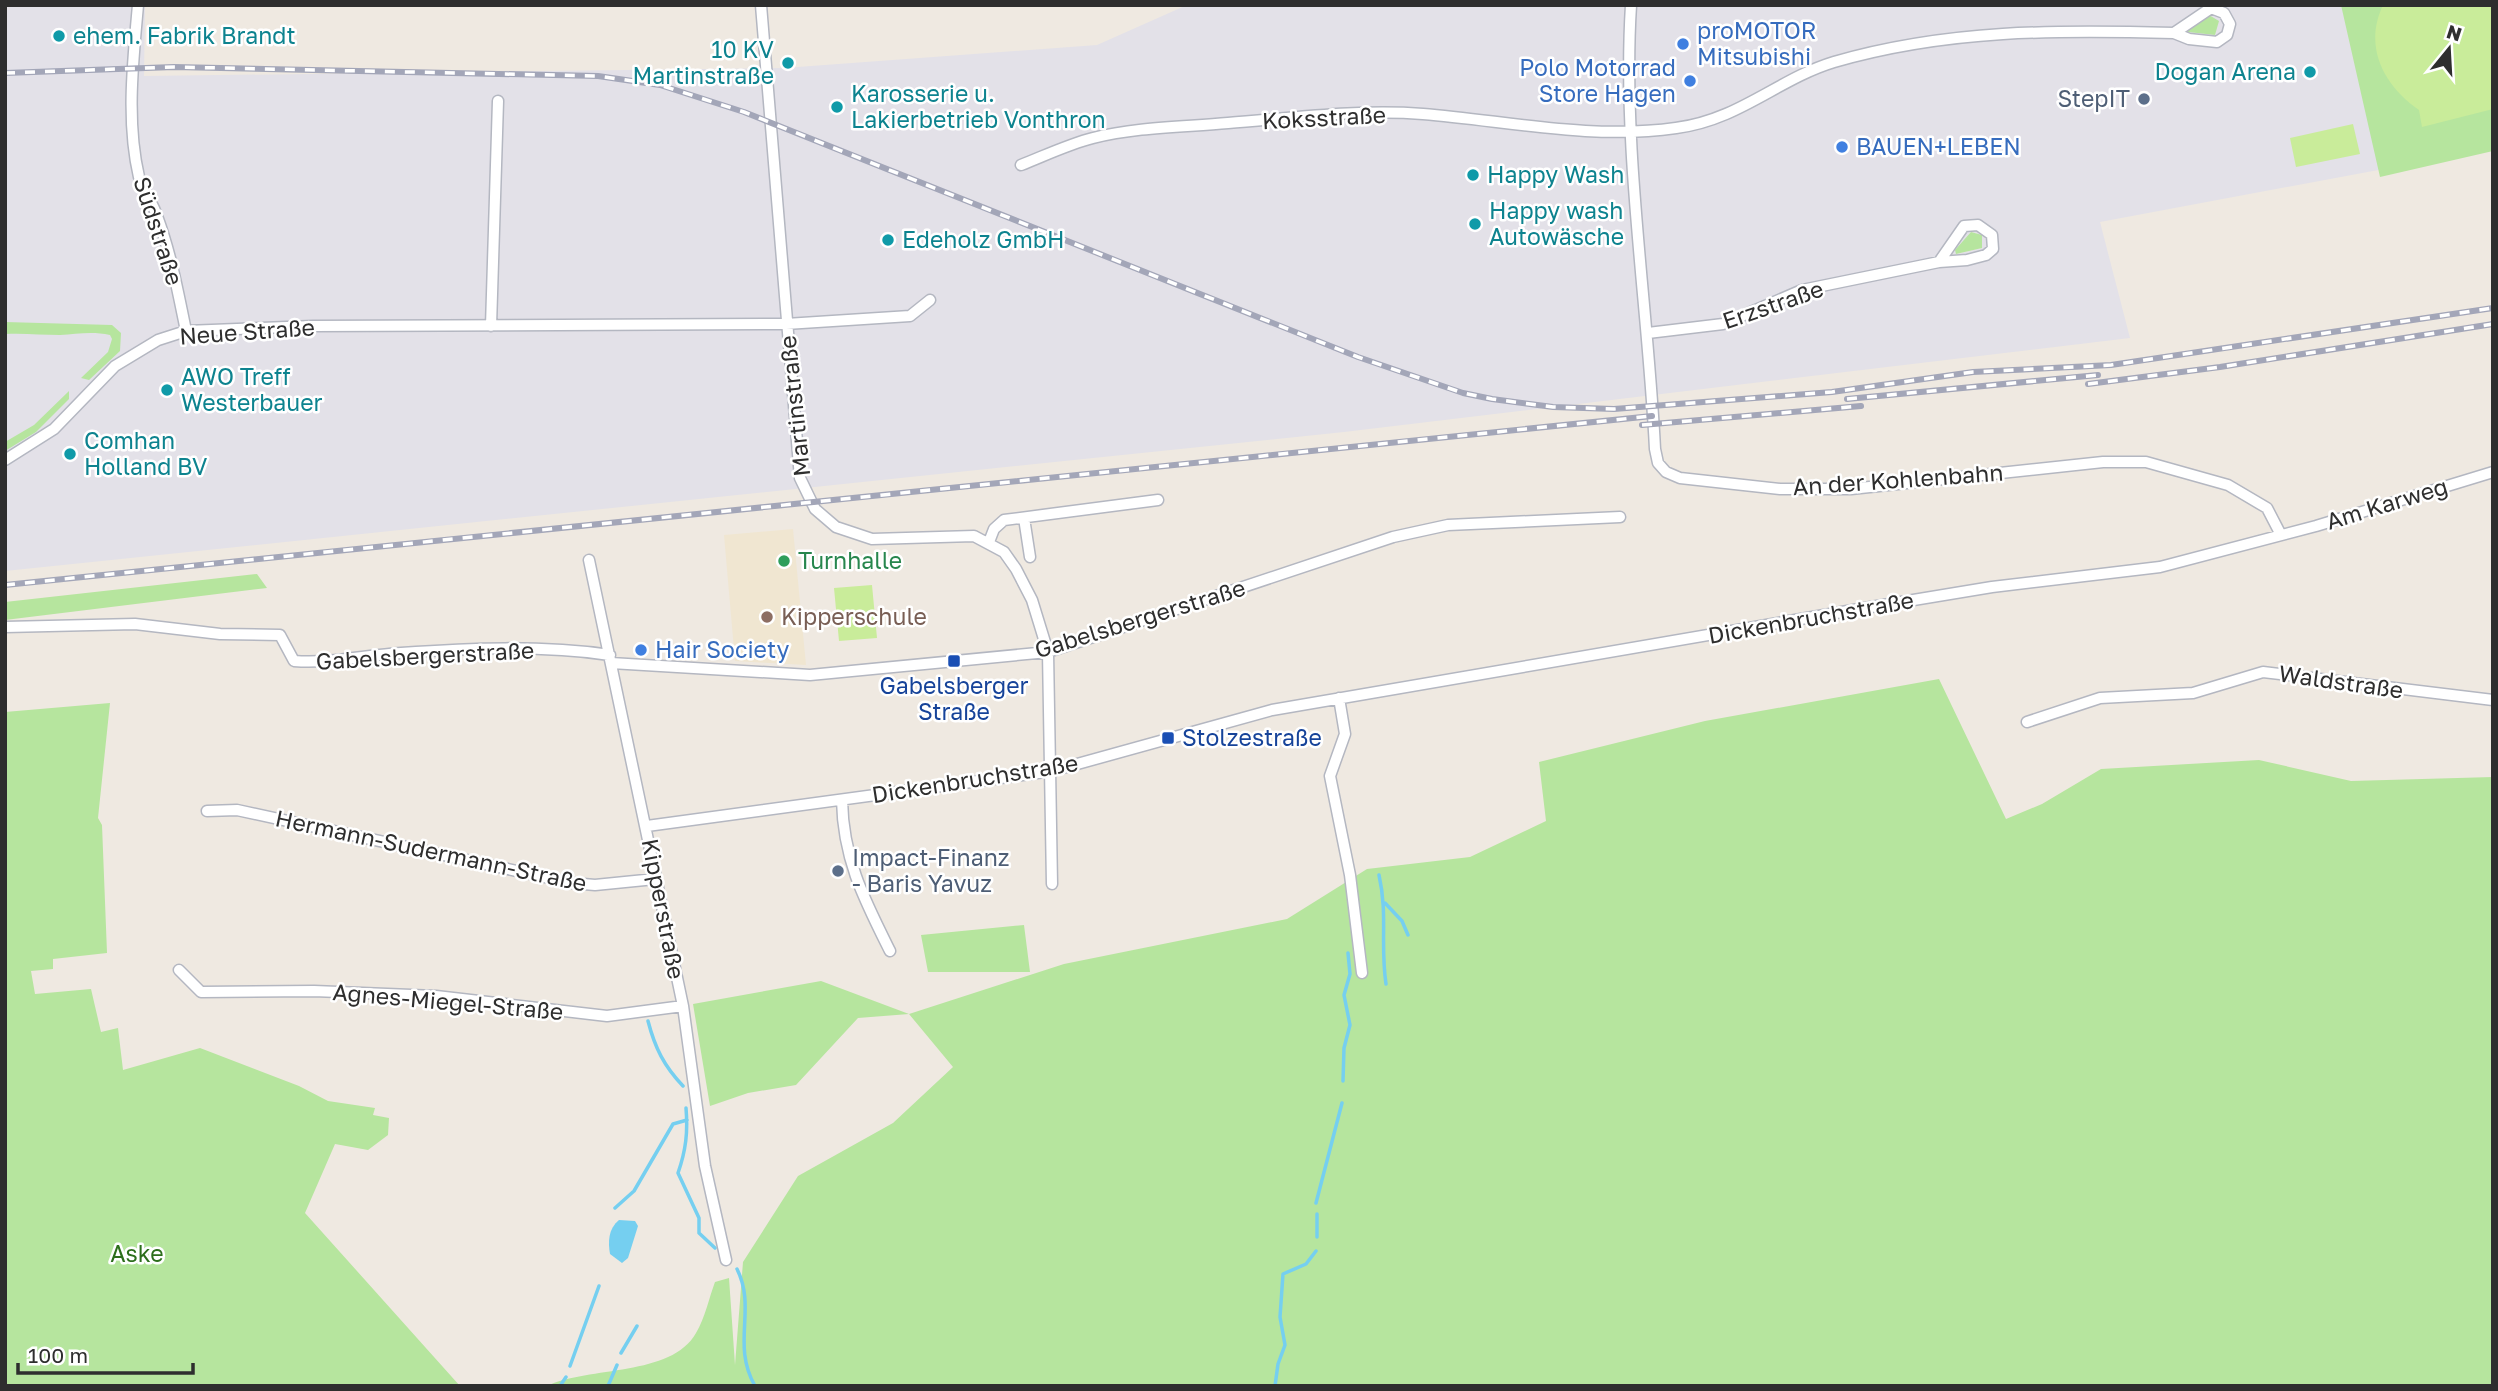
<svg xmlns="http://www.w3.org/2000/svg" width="2498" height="1391" font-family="'Golos Text',sans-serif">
  <rect width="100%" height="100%" fill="#efe9e1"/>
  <!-- industrial -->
  <path fill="#e3e1e8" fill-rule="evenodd" d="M5 5H145L144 76 784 68 1097 45 1187 5H2345L2389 168 2100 222 2130 338 1344 432 5 571ZM1971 232 1982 235V248L1956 254Z"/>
  <!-- education -->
  <path fill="#f0e6d1" d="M793 529 806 665 735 661 724 535Z"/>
  <!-- green -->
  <path fill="#b6e59e" d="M2341 5H2493V151L2380 177Z
    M2209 15 2219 21 2215 35 2188 32V28Z
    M1971 232 1982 235V248L1956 254 1955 250Z
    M5 322 112 325 121 333 120 351 89 380 81 378 108 352 112 339 110 335C92 331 77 334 60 335 42 335 24 333 5 334Z
    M69 391V399L36 432 5 451V442L34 425Z
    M257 574 267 588 5 620V602Z
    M1939 679 2006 819 2042 804 2101 769 2259 760 2351 781 2493 777V1386H547C589 1366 671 1377 696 1333 705 1318 709 1298 715 1282L729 1278 735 1365 743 1262 798 1176 893 1123 953 1067 909 1014 858 1018 796 1085 748 1093 710 1106 693 1004 821 981 909 1014 1064 964 1287 919 1367 869 1470 857 1546 821 1539 762 1705 721Z
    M110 703 98 818 102 825 107 953 53 959V969L31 971 35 994 91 989 101 1032 118 1028 123 1070 200 1048 299 1086 328 1101 375 1108 373 1115 389 1118 388 1135 368 1150 335 1144 305 1213 460 1386H5V712Z
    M1024 925 1030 972H928L921 935Z"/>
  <!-- pitch -->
  <path fill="#c9ec9a" d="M2383 5H2493V109L2422 127 2419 110C2384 86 2363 47 2383 5Z
    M2353 124 2360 154 2296 167 2290 138Z
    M872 585 877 638 839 641 834 588Z"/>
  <!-- water -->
  <path fill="#75cff0" d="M619 1220 635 1221 638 1226 628 1258 622 1263 610 1254C608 1242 608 1229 619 1220Z"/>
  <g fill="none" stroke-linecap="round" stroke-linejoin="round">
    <!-- stream -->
    <path stroke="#75cff0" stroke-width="3.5" d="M1379 875C1388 915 1380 944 1386 984
      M1385 903 1402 921 1408 935
      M648 1021C655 1048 664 1066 683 1086
      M1343 1081 1344 1048 1350 1025 1344 995 1350 974 1348 953
      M686 1108C688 1132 686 1150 678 1173L699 1218V1233L715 1248
      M1316 1203 1342 1103
      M615 1208 634 1191 673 1124 687 1120
      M1317 1214V1237
      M737 1269C757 1309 731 1344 755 1386
      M621 1353 637 1326
      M570 1366 599 1286
      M560 1386 566 1377
      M608 1386 617 1365
      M1275 1386 1278 1364 1285 1345 1280 1317 1283 1274 1306 1264 1316 1251"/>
    <!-- minor casing -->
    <g stroke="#b4b7c1" stroke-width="13">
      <path id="minor" d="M138 5C133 61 126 122 139 177 143 191 153 203 157 216 171 254 178 292 186 331
        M761 5 800 478 815 509 836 527 872 539 974 536 1004 552 1016 569 1032 600 1048 652 1052 884
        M1631 5C1622 148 1648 305 1655 449L1658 463 1666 472 1680 478 1780 489H1851L2103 462H2146L2228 485 2267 508 2281 535
        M1021 165C1044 156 1069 144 1093 138 1136 127 1184 127 1228 123 1293 118 1358 109 1423 114 1508 121 1592 140 1676 128 1739 120 1778 79 1834 62 1948 29 2057 30 2174 33L2189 39 2217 42 2227 35 2230 24 2224 13 2211 8 2174 33
        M491 326 498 101
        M1648 333 1723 324 1802 290 1939 262 1967 260 1986 255 1993 249 1992 235 1978 225 1964 226 1939 262
        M5 460 54 429 115 366 158 340 186 331 313 326 786 324 910 316 930 300
        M1024 518 1030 557
        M989 542 994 529 1004 520 1158 500
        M589 560 683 1006 705 1166 726 1260
        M5 627 135 624 220 634 280 635 294 661C329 664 366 655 401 653 469 648 542 645 610 655
        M611 663 810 675 1048 652 1393 537 1448 525 1620 517
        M1339 698 1345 734 1330 776 1350 875 1362 973
        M2027 722 2100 698 2193 693 2263 672 2493 700
        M842 800C843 859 864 899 890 951
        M207 811 237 810 572 883 595 885 655 879
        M647 826 1052 771 1272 710 1865 608 1992 587 2160 567 2316 526 2493 472
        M179 970 201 992 314 991 436 996 607 1016 683 1006"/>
    </g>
    <!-- minor -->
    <use href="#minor" stroke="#fff" stroke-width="10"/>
    <!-- rail casing -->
    <g stroke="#a3a6b8" stroke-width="6">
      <path id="rail" d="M5 73 174 67 598 76 660 85 744 112 1358 357 1463 393 1492 399 1553 407 1614 409 1832 392 1973 372 2111 365 2493 308
        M2088 384 2220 367 2493 324
        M1847 399 2098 375
        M1642 425 1861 406
        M5 585 1652 416"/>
    </g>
    <!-- rail -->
    <use href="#rail" stroke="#fff" stroke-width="3.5" stroke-dasharray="10" stroke-linecap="butt"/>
  </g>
  <!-- markers -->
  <g fill="#0f9aa8" stroke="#fff" stroke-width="2.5">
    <circle cx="59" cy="36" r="7"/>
    <circle cx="788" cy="63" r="7"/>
    <circle cx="2310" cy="72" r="7"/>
    <circle cx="837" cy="107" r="7"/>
    <circle cx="1473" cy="175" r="7"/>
    <circle cx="1475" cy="224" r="7"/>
    <circle cx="888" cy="240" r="7"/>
    <circle cx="167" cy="390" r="7"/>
    <circle cx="70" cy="454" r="7"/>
  </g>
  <g fill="#3f7fe0" stroke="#fff" stroke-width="2.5">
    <circle cx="1683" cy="44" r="7"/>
    <circle cx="1690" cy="81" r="7"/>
    <circle cx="1842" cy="147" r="7"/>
    <circle cx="641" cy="650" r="7"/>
  </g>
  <g fill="#5c6f8a" stroke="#fff" stroke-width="2.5">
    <circle cx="2144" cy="99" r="7"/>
    <circle cx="838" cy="871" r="7"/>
  </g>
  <circle fill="#2e9e5b" stroke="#fff" stroke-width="2.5" cx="784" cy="561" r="7"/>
  <circle fill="#8d6e63" stroke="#fff" stroke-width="2.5" cx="767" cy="617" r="7"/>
  <g fill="#1a4fb4" stroke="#fff" stroke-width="2.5">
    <rect x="947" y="654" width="14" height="14" rx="3.5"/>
    <rect x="1161" y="731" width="14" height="14" rx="3.5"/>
  </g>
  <g text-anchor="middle" stroke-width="5" stroke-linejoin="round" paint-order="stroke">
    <!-- shop labels -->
    <g font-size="23" fill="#366cbe" stroke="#fff" text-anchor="start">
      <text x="1697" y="39">proMOTOR<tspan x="1697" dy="26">Mitsubishi</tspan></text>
      <text x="1676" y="76" text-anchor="end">Polo Motorrad<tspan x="1676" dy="26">Store Hagen</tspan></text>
      <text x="1856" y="155">BAUEN+LEBEN</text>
      <text x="655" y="658">Hair Society</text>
    </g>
    <!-- culture labels -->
    <g font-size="23" fill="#0d838f" stroke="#fff" text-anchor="start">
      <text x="73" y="44">ehem. Fabrik Brandt</text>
      <text x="774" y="58" text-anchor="end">10 KV<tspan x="774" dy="26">Martinstraße</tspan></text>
      <text x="2296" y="80" text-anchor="end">Dogan Arena</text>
      <text x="851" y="102">Karosserie u.<tspan x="851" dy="26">Lakierbetrieb Vonthron</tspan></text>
      <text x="1487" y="183">Happy Wash</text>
      <text x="1489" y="219">Happy wash<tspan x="1489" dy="26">Autowäsche</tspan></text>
      <text x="902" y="248">Edeholz GmbH</text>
      <text x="181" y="385">AWO Treff<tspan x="181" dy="26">Westerbauer</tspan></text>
      <text x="84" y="449">Comhan<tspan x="84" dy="26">Holland BV</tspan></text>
    </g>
    <!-- service labels -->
    <g font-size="23" fill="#4e5e75" stroke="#fff" text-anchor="end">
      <text x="2130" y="107">StepIT</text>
      <text x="852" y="866" text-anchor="start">Impact-Finanz<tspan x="852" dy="26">- Baris Yavuz</tspan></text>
    </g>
    <!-- street labels -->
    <g font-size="23" fill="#2e2e2e" stroke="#fff">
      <text transform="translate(1324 118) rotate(-3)" y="8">Koksstraße</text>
      <text transform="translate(158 231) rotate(72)" y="8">Südstraße</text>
      <text transform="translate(1773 305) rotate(-19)" y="8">Erzstraße</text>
      <text transform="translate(247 332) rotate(-4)" y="8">Neue Straße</text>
      <text transform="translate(795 406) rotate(-96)" y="8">Martinstraße</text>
      <text transform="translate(1898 480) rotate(-4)" y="8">An der Kohlenbahn</text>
      <text transform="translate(2387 504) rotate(-17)" y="8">Am Karweg</text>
      <text transform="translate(1811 618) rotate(-10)" y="8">Dickenbruchstraße</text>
      <text transform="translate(1140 619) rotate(-17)" y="8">Gabelsbergerstraße</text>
      <text transform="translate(425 656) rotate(-3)" y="8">Gabelsbergerstraße</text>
      <text transform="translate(2341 682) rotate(8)" y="8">Waldstraße</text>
      <text transform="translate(975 779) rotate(-9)" y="8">Dickenbruchstraße</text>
      <text transform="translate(431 851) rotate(12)" y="8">Hermann-Sudermann-Straße</text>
      <text transform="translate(663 909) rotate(79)" y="8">Kipperstraße</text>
      <text transform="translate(448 1002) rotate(5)" y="8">Agnes-Miegel-Straße</text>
    </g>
    <!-- leisure labels -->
    <g font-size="23" fill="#27864d" stroke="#fff" text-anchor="start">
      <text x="798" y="569">Turnhalle</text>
    </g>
    <!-- education labels -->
    <g font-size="23" fill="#785e54" stroke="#fff" text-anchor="start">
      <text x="781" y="625">Kipperschule</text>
    </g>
    <!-- transit labels -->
    <g font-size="23" fill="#164399" stroke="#fff">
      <text x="954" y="694">Gabelsberger<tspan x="954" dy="26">Straße</tspan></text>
      <text x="1182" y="746" text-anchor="start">Stolzestraße</text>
    </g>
    <!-- park labels -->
    <g font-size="23" fill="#2c6e1b" stroke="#fff">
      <text x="137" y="1262">Aske</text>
    </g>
  </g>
  <!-- border -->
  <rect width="2498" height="1391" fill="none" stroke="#2e2e2e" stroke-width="14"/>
  <!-- north arrow -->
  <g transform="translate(2449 49) rotate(18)" stroke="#ffffff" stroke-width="5" paint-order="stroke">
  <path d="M0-5L12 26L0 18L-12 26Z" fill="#2e2e2e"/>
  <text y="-10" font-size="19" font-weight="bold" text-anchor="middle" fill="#2e2e2e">N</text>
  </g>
  <!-- scale -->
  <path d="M18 1363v10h175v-10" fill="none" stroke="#2e2e2e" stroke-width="3.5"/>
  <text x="28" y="1363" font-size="21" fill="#2e2e2e" stroke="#ffffff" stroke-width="5" paint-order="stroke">100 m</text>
</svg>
